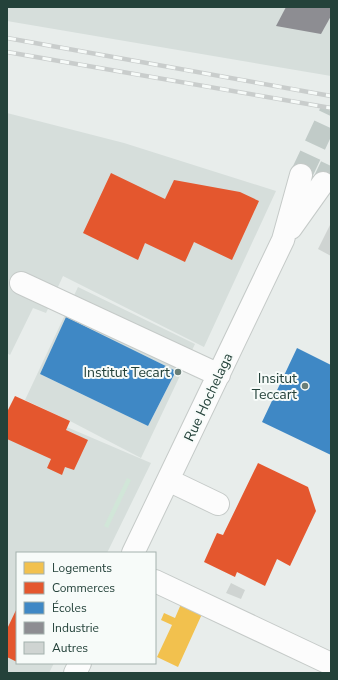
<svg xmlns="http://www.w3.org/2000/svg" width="338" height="680" font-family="'Nunito Sans',sans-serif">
  <rect width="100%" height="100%" fill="#e8edeb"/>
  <!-- built -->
  <path fill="#d6dedb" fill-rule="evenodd" d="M7 7H331V76L7 21Z
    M7 113 124 143 276 191 204 347 63 276 46 313 33 308 10 355 7 353Z
    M78 287 195 344 141 458 70 421 25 400ZM67 318 176 371 148 426 40 374Z
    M17 403 69 428 151 463 107 553H17V663H54L49 673H7V424Z"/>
  <!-- green -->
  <path fill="#d1e6d8" d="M127 478 131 480 108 528 104 526Z"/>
  <!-- homes -->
  <path fill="#f2c14e" d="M181 604 202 614 178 667 157 657 172 625 161 620 164 613 175 618Z"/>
  <!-- shops -->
  <path fill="#e4572e" d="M111 173 165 199 174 180 240 192 259 201 232 260 194 242 185 262 145 243 138 260 83 233Z
    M15 396 70 421 66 430 88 440 74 470 65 467 62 475 47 468 51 459 7 439V412Z
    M258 463 308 487 316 511 290 566 277 559 265 586 237 572 235 577 204 562 217 533 223 535Z
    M17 608V662L7 657V629Z"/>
  <!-- schools -->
  <path fill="#3f88c5" d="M66 317 176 371 148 426 40 374Z
    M297 348 331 365V455L262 422Z"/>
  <!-- industry -->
  <path fill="#8d8d92" d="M286 7H331V16L321 34 276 26Z"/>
  <!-- building -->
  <path fill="#cfd4d2" d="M331 223V256L318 249Z
    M231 583 245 590 241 599 226 593Z"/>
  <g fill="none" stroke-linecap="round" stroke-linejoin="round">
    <!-- minor-tunnel -->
    <path stroke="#c1cbc8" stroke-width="22" stroke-dasharray="22 11" stroke-linecap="butt" d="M301 175 331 111
      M323 183 331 166"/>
    <!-- minor casing -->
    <g stroke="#c5cac8" stroke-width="24">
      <path id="minor" d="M291 228 323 183
        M21 283 219 375
        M168 480 218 504
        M133 553 283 240 301 175
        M155 581 331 664
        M75 673 80 663"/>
    </g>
    <!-- minor -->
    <use href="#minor" stroke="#fcfcfc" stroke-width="22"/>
    <!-- rail casing -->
    <g stroke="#c9cdcc" stroke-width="4.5">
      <path id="rail" d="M7 38 331 96
        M7 52 331 108"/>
    </g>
    <!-- rail -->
    <use href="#rail" stroke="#f7fbf9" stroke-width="3" stroke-dasharray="9" stroke-linecap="butt"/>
  </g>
  <!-- markers -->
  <g fill="#697e78" stroke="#f7fbf9" stroke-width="1.5">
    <circle cx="178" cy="372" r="4"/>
    <circle cx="305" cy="386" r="4"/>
  </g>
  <g text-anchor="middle" stroke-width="4" stroke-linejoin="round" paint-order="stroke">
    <!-- poi labels -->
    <g font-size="14" fill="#24423a" stroke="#f7fbf9" text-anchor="end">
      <text x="170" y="377">Institut Tecart</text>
      <text x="297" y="383">Insitut<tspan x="297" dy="16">Teccart</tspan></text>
    </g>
    <!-- street labels -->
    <g font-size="14" fill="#24423a" stroke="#f7fbf9">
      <text transform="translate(208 397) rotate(-65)" y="5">Rue Hochelaga</text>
    </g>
  </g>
  <!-- border -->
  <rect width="338" height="680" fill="none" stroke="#24423a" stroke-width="16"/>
  <!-- legend -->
  <rect x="16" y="552" width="140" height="112" fill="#f7fbf9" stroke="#a3b1ad"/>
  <rect x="24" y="562" width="20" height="12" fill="#f2c14e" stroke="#a3b1ad"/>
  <text x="52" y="572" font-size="12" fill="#24423a">Logements</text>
  <rect x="24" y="582" width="20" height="12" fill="#e4572e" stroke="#a3b1ad"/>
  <text x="52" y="592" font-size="12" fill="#24423a">Commerces</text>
  <rect x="24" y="602" width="20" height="12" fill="#3f88c5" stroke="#a3b1ad"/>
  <text x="52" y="612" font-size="12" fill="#24423a">Écoles</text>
  <rect x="24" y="622" width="20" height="12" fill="#8d8d92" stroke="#a3b1ad"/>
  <text x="52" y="632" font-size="12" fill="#24423a">Industrie</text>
  <rect x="24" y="642" width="20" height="12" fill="#cfd4d2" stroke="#a3b1ad"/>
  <text x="52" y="652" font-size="12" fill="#24423a">Autres</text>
</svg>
